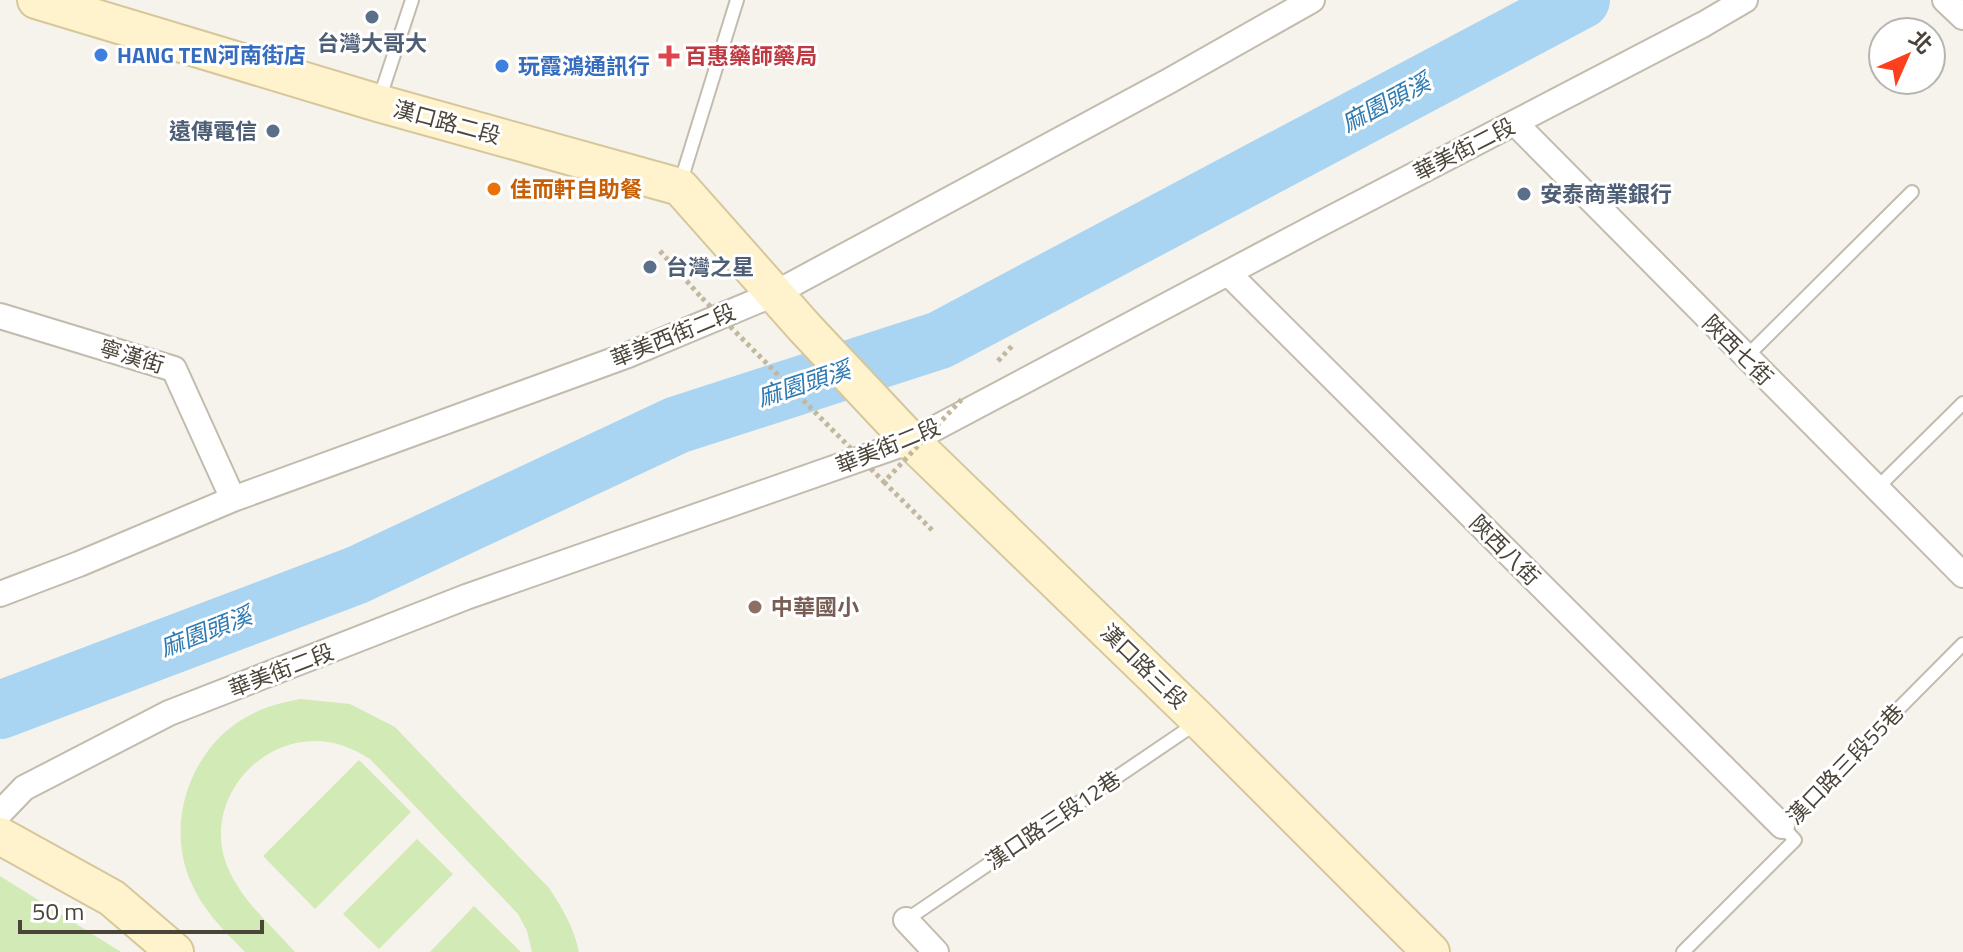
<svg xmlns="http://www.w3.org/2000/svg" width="1963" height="952" font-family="'Titillium Web','Noto Sans TC',sans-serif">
  <rect width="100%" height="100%" fill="#f6f3ec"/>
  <!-- green -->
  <path fill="#d2eab5" d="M300 699 350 704 395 727 549 888C563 909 574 928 579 952H532L527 931 518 914 370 759C354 749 338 742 319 741 257 738 206 801 225 860 237 897 270 924 295 952H245C223 930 202 909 190 880 164 818 194 741 254 713 268 706 284 702 300 699Z
    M359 760 411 812 315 909 263 856Z
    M417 839 453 874 379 949 343 914Z
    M0 876 121 952H0Z
    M474 906 521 952H430Z"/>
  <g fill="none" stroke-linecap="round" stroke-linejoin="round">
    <!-- river -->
    <path stroke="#a9d4f2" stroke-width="58" d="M0 710 357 575 677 425 940 340 1581 0"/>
    <!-- lane casing -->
    <g stroke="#c2bbae" stroke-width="16">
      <path id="lane" d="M379 100 412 0
        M680 184 737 0
        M1745 358 1912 192
        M1877 488 1963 403
        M906 920 1198 722
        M1683 952 1795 840 1782 826 1963 644"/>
    </g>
    <!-- street casing -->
    <g stroke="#c2bbae" stroke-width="28">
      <path id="street" d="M1945 0 1963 17
        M1515 123 1963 575
        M1229 274 1782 826
        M0 316 174 369 233 499
        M0 594 79 564 233 499 628 355 774 294 1169 81 1312 0
        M0 813 24 788 169 713 466 597 911 441 1320 224 1704 24 1745 0
        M906 920 936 952"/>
    </g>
    <!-- secondary casing -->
    <g stroke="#d6c79b" stroke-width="40">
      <path id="secondary" d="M36 0 378 103 680 187 805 328 911 441 1200 721 1431 952
        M0 836 112 898 175 952"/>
    </g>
    <!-- path -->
    <path stroke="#c4b79f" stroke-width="5" stroke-dasharray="4 4" stroke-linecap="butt" d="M660 251 701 297
      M998 361 1012 346
      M884 482 932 530"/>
    <!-- lane -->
    <use href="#lane" stroke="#fff" stroke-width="12"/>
    <!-- street -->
    <use href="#street" stroke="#fff" stroke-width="24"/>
    <!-- secondary -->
    <use href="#secondary" stroke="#fff3cd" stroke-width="36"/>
    <!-- path-bridge -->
    <path stroke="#c4b79f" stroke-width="5" stroke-dasharray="4 4" stroke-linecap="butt" d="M702 298 884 482 962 399"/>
  </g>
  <!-- markers -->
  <g fill="#5c6f8a" stroke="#fff" stroke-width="3">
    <circle cx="372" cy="17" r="8"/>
    <circle cx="273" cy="131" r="8"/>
    <circle cx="1524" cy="194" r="8"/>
    <circle cx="650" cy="267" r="8"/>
  </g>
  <g fill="#3f7fe0" stroke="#fff" stroke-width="3">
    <circle cx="101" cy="55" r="8"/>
    <circle cx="502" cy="66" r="8"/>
  </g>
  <path fill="#e0444e" stroke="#fff" stroke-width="3" d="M665 44h8v8h8v8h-8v8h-8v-8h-8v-8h8z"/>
  <circle fill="#e8710a" stroke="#fff" stroke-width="3" cx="494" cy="189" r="8"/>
  <circle fill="#8d6e63" stroke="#fff" stroke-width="3" cx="755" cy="607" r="8"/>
  <g text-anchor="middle" stroke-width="6" stroke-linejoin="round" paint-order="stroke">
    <!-- service labels -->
    <g font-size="22" font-weight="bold" fill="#4e5e75" stroke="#fff" text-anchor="start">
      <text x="372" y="51" text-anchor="middle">台灣大哥大</text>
      <text x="257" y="139" text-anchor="end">遠傳電信</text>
      <text x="1540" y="202">安泰商業銀行</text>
      <text x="666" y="275">台灣之星</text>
    </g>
    <!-- shop labels -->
    <g font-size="22" font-weight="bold" fill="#366cbe" stroke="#fff" text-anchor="start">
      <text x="117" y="63">HANG TEN河南街店</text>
      <text x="518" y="74">玩霞鴻通訊行</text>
    </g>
    <!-- health labels -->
    <g font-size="22" font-weight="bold" fill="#be3a42" stroke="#fff" text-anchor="start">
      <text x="685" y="64">百惠藥師藥局</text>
    </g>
    <!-- street labels -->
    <g font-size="22" fill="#4b4439" stroke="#fff">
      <text transform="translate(447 122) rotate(15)" y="8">漢口路二段</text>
      <text transform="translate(1464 149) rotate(-27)" y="8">華美街二段</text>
      <text transform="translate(673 335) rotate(-22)" y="8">華美西街二段</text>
      <text transform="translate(1738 350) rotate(45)" y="8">陜西七街</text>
      <text transform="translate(132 356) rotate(17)" y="8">寧漢街</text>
      <text transform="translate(888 446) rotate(-22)" y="8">華美街二段</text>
      <text transform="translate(1505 550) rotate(45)" y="8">陝西八街</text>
      <text transform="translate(1144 666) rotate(44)" y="8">漢口路三段</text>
      <text transform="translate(281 670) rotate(-21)" y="8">華美街二段</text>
      <text transform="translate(1845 764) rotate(-46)" y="8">漢口路三段55巷</text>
      <text transform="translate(1053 820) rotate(-34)" y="8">漢口路三段12巷</text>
    </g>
    <!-- food labels -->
    <g font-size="22" font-weight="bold" fill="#c56008" stroke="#fff" text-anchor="start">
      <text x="510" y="197">佳而軒自助餐</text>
    </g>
    <!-- education labels -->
    <g font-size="22" font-weight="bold" fill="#785e54" stroke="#fff" text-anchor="start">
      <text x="771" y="615">中華國小</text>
    </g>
    <!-- water labels -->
    <g font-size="24" font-style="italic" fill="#2e7ab2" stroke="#fff">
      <text transform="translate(1386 103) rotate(-28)" y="8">麻園頭溪</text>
      <text transform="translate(804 384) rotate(-18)" y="8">麻園頭溪</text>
      <text transform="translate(206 632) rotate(-21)" y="8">麻園頭溪</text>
    </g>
  </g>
  <!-- north arrow -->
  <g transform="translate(1907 56) rotate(45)"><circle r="38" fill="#ffffff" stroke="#b7b4b0" stroke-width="2"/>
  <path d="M0-6L14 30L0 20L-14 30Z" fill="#fc3f1d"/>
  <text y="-12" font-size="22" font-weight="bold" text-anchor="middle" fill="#4b4439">北</text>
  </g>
  <!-- scale -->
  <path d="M20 920v12h242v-12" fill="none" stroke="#4b4439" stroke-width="4"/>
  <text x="32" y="920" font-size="24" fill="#4b4439" stroke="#ffffff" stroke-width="6" paint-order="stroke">50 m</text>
</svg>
